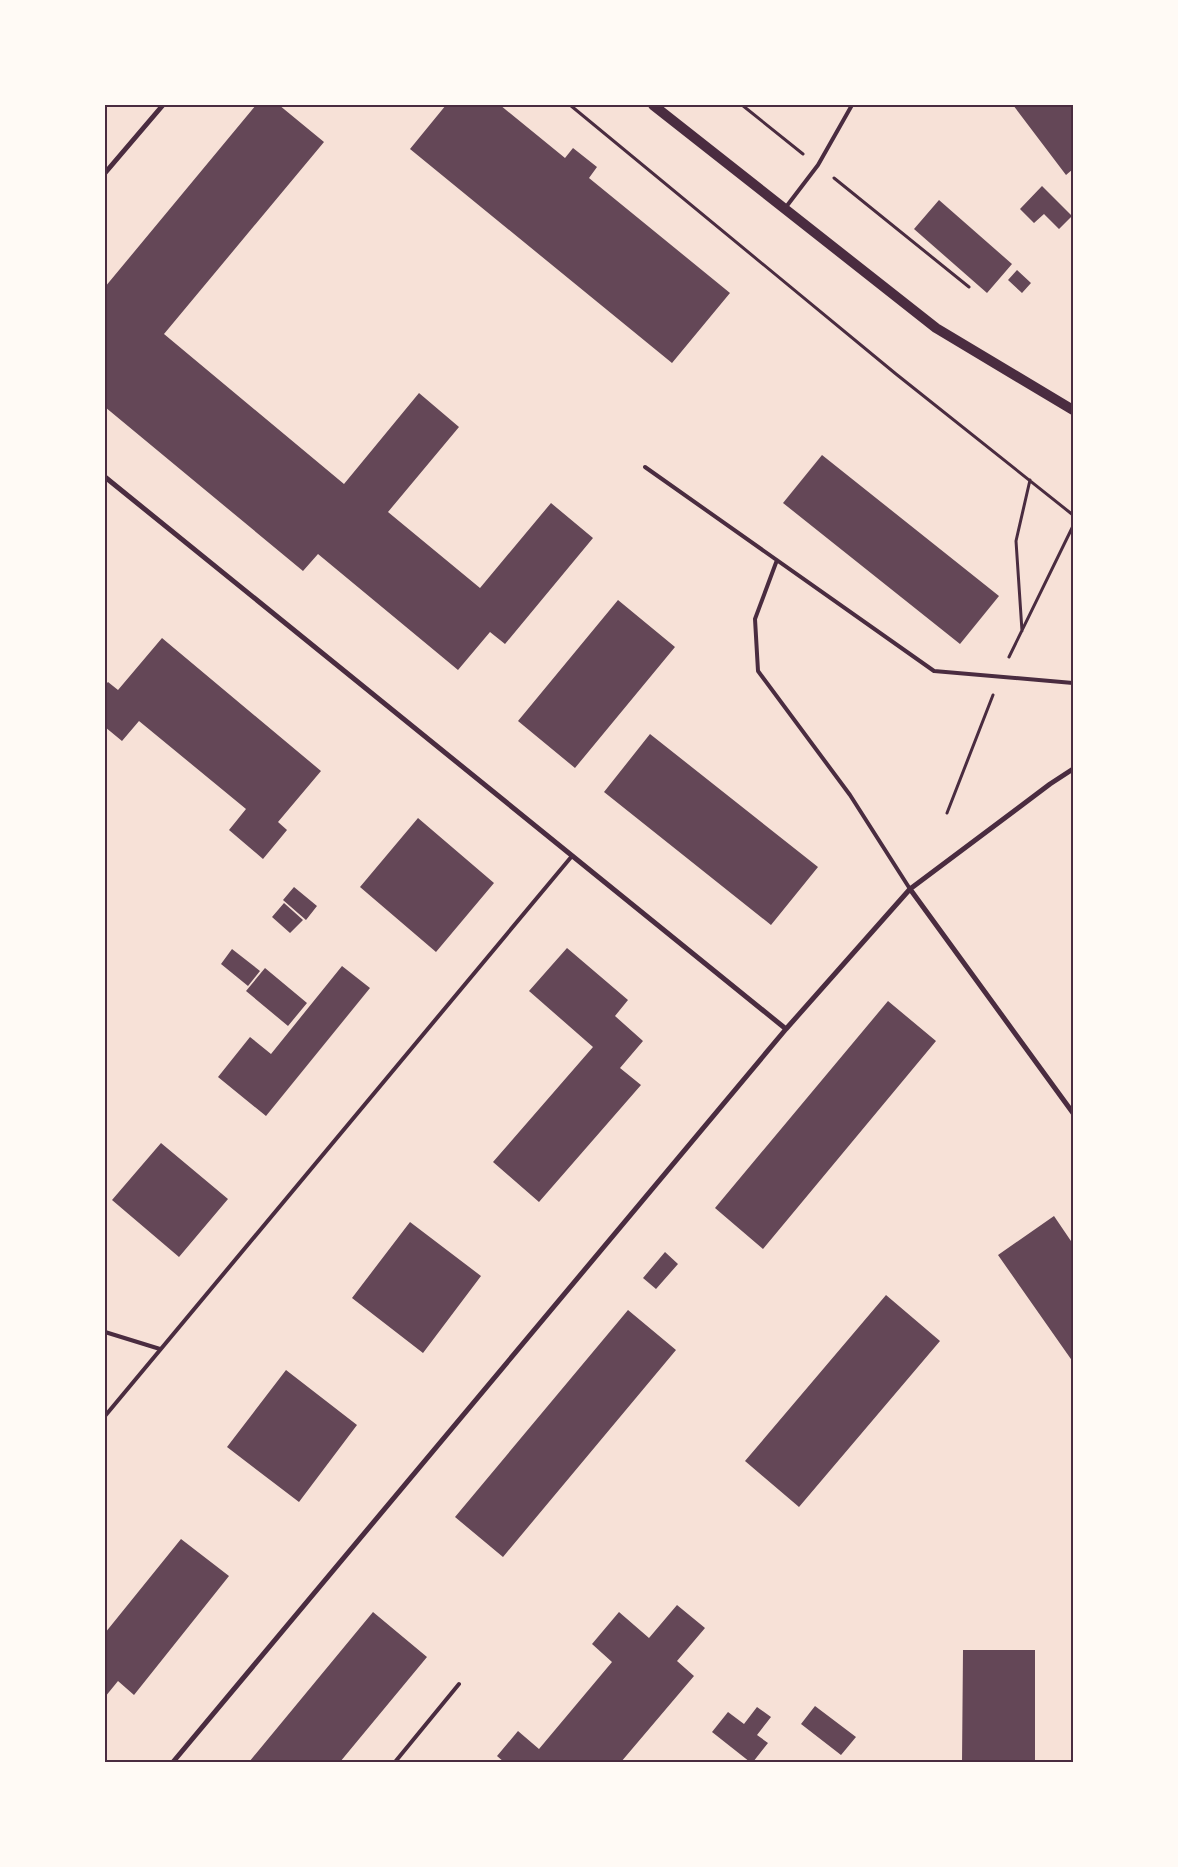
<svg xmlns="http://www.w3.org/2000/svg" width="1178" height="1867" font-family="'Golos Text',sans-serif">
  <rect width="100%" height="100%" fill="#f7e1d7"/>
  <!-- building -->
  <path fill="#644757" d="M256 105H279L324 142 164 334 344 484 419 393 459 427 388 512 480 588 551 503 593 538 505 644 490 632 458 670 318 554 303 571 105 407V287Z
    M446 105H500L565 158 573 148 597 167 589 178 730 293 672 363 410 149Z
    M1013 105H1073V169L1066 175Z
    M1042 186 1072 216 1059 229 1044 214 1034 223 1020 209Z
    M939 200 1012 264 987 293 914 229Z
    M1017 270 1031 283 1022 293 1008 280Z
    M822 455 999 596 960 644 783 503Z
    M618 600 675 647 575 768 518 721Z
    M162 638 321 771 278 822 287 830 263 859 229 830 246 809 139 721 122 741 105 727V685L108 682 118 690Z
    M650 734 818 867 771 925 604 792Z
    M418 818 494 883 436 952 360 887Z
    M294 887 317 906 306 920 283 900Z
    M284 903 303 920 290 933 272 917Z
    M567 948 628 1000 615 1016 643 1041 620 1068 641 1085 539 1202 493 1162 593 1047 529 991Z
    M232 949 260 971 248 986 221 964Z
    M342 966 370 988 266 1116 218 1077 250 1037 271 1054Z
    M265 968 307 1003 288 1026 246 991Z
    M888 1001 936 1041 763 1249 715 1208Z
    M161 1143 228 1199 179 1257 112 1200Z
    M1054 1216 1073 1244V1362L998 1255Z
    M410 1222 481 1276 423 1353 352 1298Z
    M665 1252 678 1264 656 1289 643 1278Z
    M886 1295 940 1341 799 1507 745 1461Z
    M628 1310 676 1350 503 1557 455 1517Z
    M286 1370 357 1425 299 1502 227 1447Z
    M181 1539 229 1576 134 1695 118 1681 105 1697V1633Z
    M677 1605 705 1628 677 1661 694 1676 621 1762H504L497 1756 518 1731 539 1749 612 1662 592 1644 619 1612 649 1638Z
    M373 1612 427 1657 340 1762H249Z
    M963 1650H1035V1762H962Z
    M815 1706 856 1737 841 1755 801 1724Z
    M757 1707 771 1717 757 1735 768 1743 753 1762H750L712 1732 728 1712 744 1724Z"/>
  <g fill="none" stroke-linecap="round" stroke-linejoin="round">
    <!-- path -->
    <path stroke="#4a2c40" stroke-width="3" d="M570 105 896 374 1073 515
      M742 105 803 154
      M834 178 969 287
      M1022 631 1016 541 1030 480
      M1009 657 1073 526
      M947 813 993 695"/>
    <!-- service -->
    <path stroke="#4a2c40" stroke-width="4" d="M786 207 818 165 852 105
      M645 467 934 671 1073 683
      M777 560 755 619 758 671 850 795 910 889
      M105 1332 160 1349
      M105 1416 572 856
      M395 1762 459 1684"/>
    <!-- minor -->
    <path stroke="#4a2c40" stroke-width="5" d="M105 173 163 105
      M105 477 786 1029
      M910 889 1073 1113
      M173 1762 786 1029 910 889 1050 784 1073 769"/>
    <!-- secondary -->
    <path stroke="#4a2c40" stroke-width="10" d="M653 105 936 328 1073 410"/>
  </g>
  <!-- border -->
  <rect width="1178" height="1867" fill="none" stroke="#fffaf5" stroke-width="212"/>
  <rect x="106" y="106" width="966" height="1655" fill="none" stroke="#4a2c40" stroke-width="2"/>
</svg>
